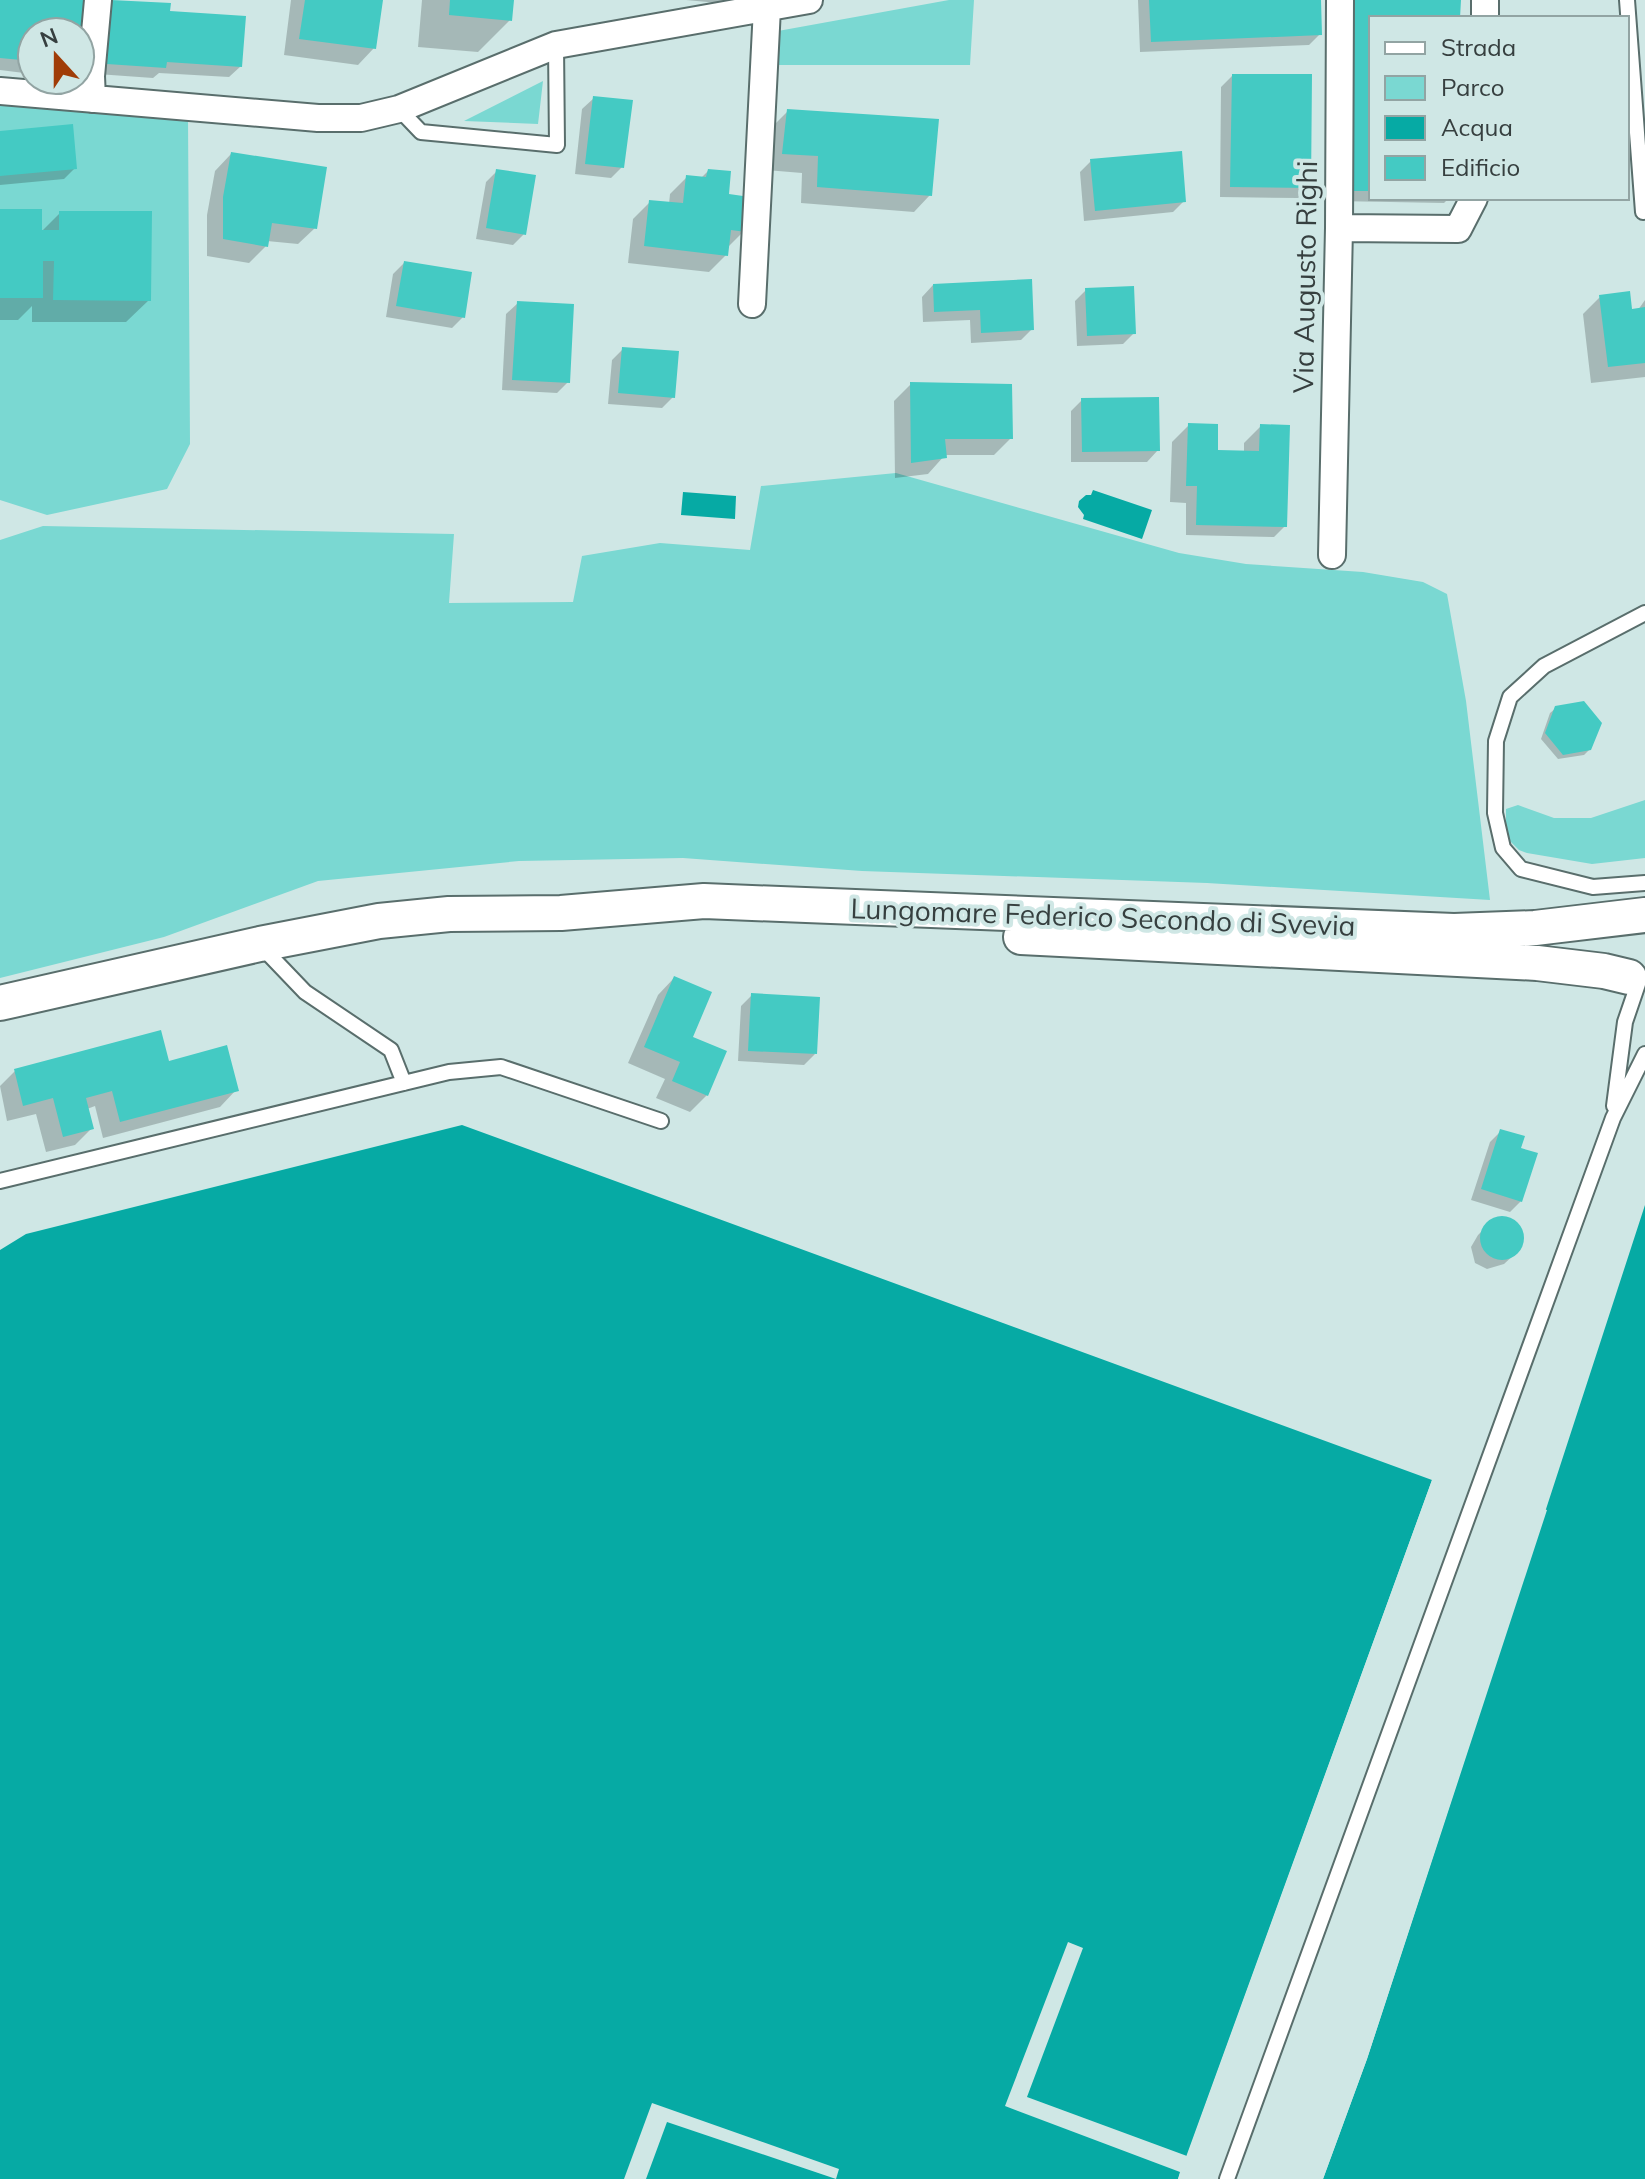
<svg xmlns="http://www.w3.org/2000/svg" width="1645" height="2179" font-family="Mulish,sans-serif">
  <rect width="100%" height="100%" fill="#cfe7e5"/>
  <!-- green -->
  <path fill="#7ad8d2" d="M949 0H974L970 65H777L778 31Z
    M543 81 538 124 464 121Z
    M0 102 188 117 190 444 167 489 47 515 0 500Z
    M896 473 1179 553 1246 564 1363 572 1423 582 1447 594 1466 701 1490 900 1207 883 862 871 683 858 519 861 318 881 164 937 0 978V540L43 526 454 534 449 603 573 602 582 556 660 543 750 550 761 486Z
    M1645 800V858L1592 864 1527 853 1519 850 1506 837V809L1518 805 1554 818H1591Z"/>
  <!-- water -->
  <path fill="#06aaa4" d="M1093 490 1152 510 1142 539 1083 519 1084 515 1078 507 1079 501 1086 495H1091Z
    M683 492 736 496 735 519 681 515Z
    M462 1125 1432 1480 1178 2179H0V1250L26 1234Z
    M1645 1205V2179H1323L1367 2059Z"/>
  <!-- pier -->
  <path fill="#cfe7e5" d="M1432 1480 1436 1481 1182 2179H1178L1180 2172 1005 2106 1068 1942 1083 1948 1027 2097 1187 2156Z
    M1544 1509 1547 1510 1367 2059 1323 2179H1319L1363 2058Z
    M652 2103 839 2169 836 2179 667 2122 646 2179H624Z"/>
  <!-- shadow -->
  <path fill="#0003" d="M0 0H64L80 32H32V74L0 70Z
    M291 0H381L374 48 358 65 284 55Z
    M422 0H512L510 20 478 52 418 47Z
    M686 0H733L729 4Z
    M1138 0H1319L1320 34 1309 45 1140 52Z
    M1339 0H1459L1458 18H1371V198H1449L1444 203 1335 201Z
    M112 2 168 13 241 66 229 77 159 73 153 78 97 74 101 13Z
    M1232 76 1309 187 1298 198 1220 197 1221 87Z
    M594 98 622 167 611 178 575 174 582 109Z
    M788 111 930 195 914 212 801 203 802 173 766 170 771 128Z
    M0 133 75 168 64 179 0 185Z
    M231 154 315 228 298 244 267 241 266 246 249 263 207 256V215L215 171Z
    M1091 161 1184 201 1173 212 1084 221 1080 172Z
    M497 171 524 234 513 245 476 239 486 182Z
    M708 171 726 196 744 231 727 248 726 255 709 272 628 263 633 219 650 202 669 204 670 194 687 177 701 178Z
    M0 211 40 233 60 213 149 300 126 322H32V306L18 320H0Z
    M404 263 463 317 452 328 386 317 393 274Z
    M933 285 1032 329 1021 340 971 343 970 320 923 322 922 297Z
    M1086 290 1134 333 1123 344 1077 346 1075 301Z
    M1600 297 1631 311 1638 310 1645 300V377L1591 383 1583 314Z
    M518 303 568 382 557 393 502 390 506 314Z
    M623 349 673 397 662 408 608 404 612 360Z
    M911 384 1011 438 994 455H945L928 474 895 478 894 401Z
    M1082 400 1158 450 1147 462H1071V411Z
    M1189 425 1216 452 1244 453V443L1261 426 1285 526 1274 537 1186 535V503L1170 502 1172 442Z
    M1556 708 1590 749 1584 755 1558 759 1541 739 1550 713Z
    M674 978 707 1095 690 1112 656 1098 665 1079 628 1063 658 995Z
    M752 995 815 1054 804 1065 738 1061 741 1006Z
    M167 1063 236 1090 220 1107 103 1138 95 1106 87 1109 92 1128 75 1145 46 1152 36 1114 7 1121 0 1086 15 1071Z
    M1501 1131 1519 1149 1521 1201 1510 1212 1471 1200 1490 1142Z
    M1502 1218 1514 1222 1519 1227 1522 1240 1516 1253 1504 1264 1487 1269 1475 1263 1471 1247 1478 1235 1490 1223Z"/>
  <!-- building -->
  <path fill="#44cac3" d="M0 0H91L80 68V32H32V61L0 58Z
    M111 0 171 3 170 11 246 16 242 67 167 62 166 68 107 64Z
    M305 0H383L376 49 299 39Z
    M450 0H514L512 21 449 15Z
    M1149 0H1321L1322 35 1151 42Z
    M1349 0H1461L1460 18H1371V191H1345Z
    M1232 74H1312L1311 188 1230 187Z
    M593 96 633 100 624 168 585 164Z
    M787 109 939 119 932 196 817 187 818 156 782 154Z
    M73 124 77 169 0 176V131Z
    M1182 151 1186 202 1095 211 1090 159Z
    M231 152 327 167 317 229 272 223 268 247 223 239V197Z
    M496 169 536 175 526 235 486 228Z
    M708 169 731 171 729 194 750 197 746 232 731 230 728 256 644 246 649 200 683 203 686 175 706 177Z
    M0 209H42V230H59V211H152L151 301 53 300 54 261H43V298H0Z
    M404 261 472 272 465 318 396 306Z
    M1032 279 1034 330 981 333 980 310 934 312 933 284Z
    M1134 286 1136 334 1087 336 1085 288Z
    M1630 291 1632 309 1645 307V363L1608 367 1599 295Z
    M517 301 574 304 570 383 512 380Z
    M622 347 679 351 675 398 618 393Z
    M910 382 1012 384 1013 439H945L947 458 911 463Z
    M1159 397 1160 451 1082 452 1081 398Z
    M1188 423 1218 424V450L1259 451 1260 424 1290 425 1287 527 1196 525 1197 486H1186Z
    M1584 701 1602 723 1591 750 1563 755 1545 733 1555 706Z
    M674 976 712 992 693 1037 727 1051 708 1096 672 1081 680 1062 644 1047Z
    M751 993 820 997 817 1054 748 1051Z
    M161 1030 169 1061 227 1045 239 1091 120 1122 112 1091 86 1098 94 1129 63 1137 53 1098 23 1106 14 1069Z
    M1500 1129 1525 1136 1521 1148 1538 1153 1522 1202 1481 1189Z
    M1480 1238a22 22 0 1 1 44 0a22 22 0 1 1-44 0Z"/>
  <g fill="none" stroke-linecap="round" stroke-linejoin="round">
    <!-- service casing -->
    <g stroke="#596e6c" stroke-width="18">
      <path id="service" d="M1627 0 1643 212
        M399 109 421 132 557 145 556 45
        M1645 613 1544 666 1510 697 1496 741 1495 813 1503 848 1521 869 1593 887 1645 883
        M260 945 305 992 391 1050 404 1083
        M1614 1106 1625 1022 1638 984
        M0 1181 449 1072 501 1067 661 1121
        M1227 2179 1613 1118 1645 1054"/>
    </g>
    <!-- minor casing -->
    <g stroke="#596e6c" stroke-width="30">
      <path id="minor" d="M1485 0V18
        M0 91 318 118H361L399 109 556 45 809 0
        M92 99 91 76 98 0
        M1339 228 1458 229 1474 198
        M752 304 767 8
        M1332 555 1339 228 1340 0"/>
    </g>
    <!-- tertiary casing -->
    <g stroke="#596e6c" stroke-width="38">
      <path id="tertiary" d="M1021 937 1537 963 1604 971 1629 977
        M0 1003 260 944 379 921 449 914 561 913 704 901 1454 931 1535 928 1645 915"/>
    </g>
    <!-- service -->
    <use href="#service" stroke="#fff" stroke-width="14"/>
    <!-- minor -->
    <use href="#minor" stroke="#fff" stroke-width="26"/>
    <!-- tertiary -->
    <use href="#tertiary" stroke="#fff" stroke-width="34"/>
  </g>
  <g text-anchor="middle" stroke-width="8" stroke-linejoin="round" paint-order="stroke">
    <!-- street labels -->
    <g font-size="28" fill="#363f3f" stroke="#cfe7e5">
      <text transform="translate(1305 277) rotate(-89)" y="10">Via Augusto Righi</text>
      <text transform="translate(1103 917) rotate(2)" y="10">Lungomare Federico Secondo di Svevia</text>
    </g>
  </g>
  <!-- legend -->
  <rect x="1369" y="16" width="260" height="184" fill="#cfe7e5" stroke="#92a4a3" stroke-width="2"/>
  <rect x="1385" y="42" width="40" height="12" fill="#ffffff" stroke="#92a4a3" stroke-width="2"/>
  <text x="1441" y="56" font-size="24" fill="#363f3f">Strada</text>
  <rect x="1385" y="76" width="40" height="24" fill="#7ad8d2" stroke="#92a4a3" stroke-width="2"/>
  <text x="1441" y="96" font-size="24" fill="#363f3f">Parco</text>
  <rect x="1385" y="116" width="40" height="24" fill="#06aaa4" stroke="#92a4a3" stroke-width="2"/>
  <text x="1441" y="136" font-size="24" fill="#363f3f">Acqua</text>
  <rect x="1385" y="156" width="40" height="24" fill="#44cac3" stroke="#92a4a3" stroke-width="2"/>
  <text x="1441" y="176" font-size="24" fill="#363f3f">Edificio</text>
  <!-- north arrow -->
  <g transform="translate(56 56) rotate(339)"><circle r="38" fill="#cfe7e5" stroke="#92a4a3" stroke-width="2"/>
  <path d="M0-6L14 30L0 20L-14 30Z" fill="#a03c07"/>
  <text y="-12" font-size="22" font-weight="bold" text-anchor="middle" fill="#363f3f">N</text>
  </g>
</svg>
